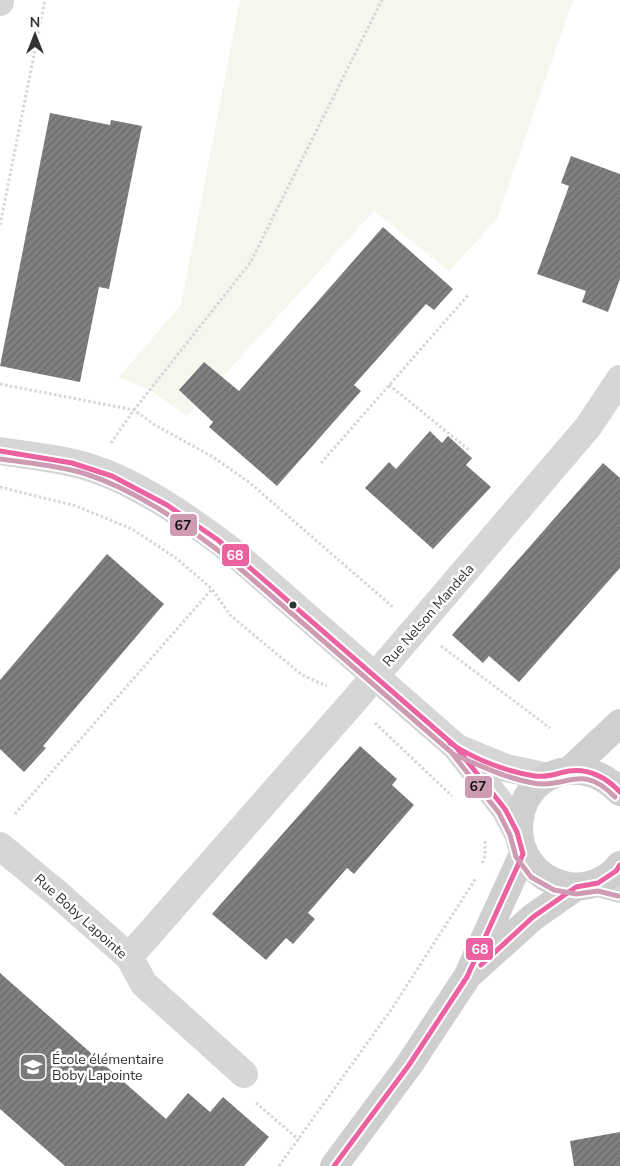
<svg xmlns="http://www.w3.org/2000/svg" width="620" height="1166" font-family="'Nunito Sans',sans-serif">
  <defs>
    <pattern id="building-hatch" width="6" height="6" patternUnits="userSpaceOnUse" patternTransform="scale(1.25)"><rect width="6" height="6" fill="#808080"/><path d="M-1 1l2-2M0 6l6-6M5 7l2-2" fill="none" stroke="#696969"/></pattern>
  </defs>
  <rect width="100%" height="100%" fill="#fff"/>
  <!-- park -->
  <path fill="#f4f7ee" d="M240 0H573L497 219 449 271 374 211 187 416 150 390 119 377 181 305Z"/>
  <!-- building -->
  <path fill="url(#building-hatch)" d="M50 113 110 125 111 120 142 126 109 289 99 287 80 382 0 366Z
    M571 156 620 174V279L608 312 582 302 586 291 537 274 569 186 561 183Z
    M383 227 453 289 434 310 426 304 354 385 361 391 277 486 209 427 213 422 179 390 204 362 239 391Z
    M430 431 442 443 448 436 472 458 466 465 491 487 433 549 365 488 389 462 396 469Z
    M603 463 620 478V568L519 682 489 656 483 663 452 635Z
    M107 554 164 604 43 746 46 748 24 772 0 749V680Z
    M360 746 397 779 392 785 414 805 354 874 347 868 308 913 315 919 293 944 286 938 266 960 212 914Z
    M0 973 166 1119 188 1093 210 1112 223 1097 269 1137 244 1166H65L0 1109Z
    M620 1132V1166H574L570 1141Z"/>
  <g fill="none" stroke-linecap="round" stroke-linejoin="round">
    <!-- path -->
    <path stroke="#d6d6d6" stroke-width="3" stroke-dasharray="2.5 2.5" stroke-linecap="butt" d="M0 225 45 0
      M0 384 134 410 155 425 213 457 250 483 394 608
      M389 385 469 450
      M111 443 134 410 250 263 382 0
      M321 463 469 294
      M0 487 76 506 132 529 176 558 212 589 230 615 302 675 327 686
      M441 646 550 728
      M375 723 452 796
      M15 814 212 589
      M482 863 485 856V840
      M256 1103 299 1140
      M279 1166 393 1007 476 878"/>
    <!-- street -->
    <path stroke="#d6d6d6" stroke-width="28" d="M0 2V0
      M0 451C30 456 66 459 94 469 142 485 193 521 233 552L456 747 505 809 517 832
      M457 748 506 768 548 777
      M0 846 59 895 129 957 144 984 244 1074
      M598 883 620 889
      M129 957 352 703 588 427 620 379"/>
    <!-- secondary -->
    <path stroke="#cfcfcf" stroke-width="28" d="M570 770 620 723
      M620 792C609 780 597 773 581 771 508 764 494 872 569 886 587 889 609 880 620 865
      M472 972 533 917 576 887
      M334 1166 409 1065 467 977 523 854"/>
    <!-- bus-1 casing -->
    <g stroke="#fff" stroke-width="9">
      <path id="bus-1" d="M0 451 72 463 112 476 167 505 218 540 456 747 505 809 517 832 523 854 467 977 409 1065 334 1166
        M450 743C474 759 507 772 535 776 548 778 557 773 569 771 589 768 607 778 620 792
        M481 965 533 917 576 887 598 883 616 871 620 865"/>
    </g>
    <!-- bus-2 casing -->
    <g stroke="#fff" stroke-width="9">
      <path id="bus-2" d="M0 459C28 463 56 465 83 473 137 490 184 524 228 558L451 752 499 813 510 835 516 857 531 877 554 890 576 894 598 891 618 896
        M453 754C479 765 505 778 533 783 568 789 581 762 615 797"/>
    </g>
    <!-- bus-1 -->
    <use href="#bus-1" stroke="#ec619f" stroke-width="5"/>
    <!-- bus-2 -->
    <use href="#bus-2" stroke="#ce9bb2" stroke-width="5"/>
  </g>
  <!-- icons -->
  <defs>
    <g id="school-square" transform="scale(1.4375)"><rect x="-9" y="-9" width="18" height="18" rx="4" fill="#7a7a7a" stroke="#fff"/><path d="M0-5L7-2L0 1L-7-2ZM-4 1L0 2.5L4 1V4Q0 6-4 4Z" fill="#fff"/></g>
  </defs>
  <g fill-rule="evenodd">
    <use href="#school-square" x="33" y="1067"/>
  </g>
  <!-- markers -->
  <circle fill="#323232" stroke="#fff" stroke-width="2" cx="293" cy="605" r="4.5"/>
  <g text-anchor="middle" stroke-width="5" stroke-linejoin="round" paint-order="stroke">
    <!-- street labels -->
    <g font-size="14" fill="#323232" stroke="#fff">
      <text transform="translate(428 615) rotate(-49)" y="5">Rue Nelson Mandela</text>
      <text transform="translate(81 916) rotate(42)" y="5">Rue Boby Lapointe</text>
    </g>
    <!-- poi labels -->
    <g font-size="14" fill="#323232" stroke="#fff" text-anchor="start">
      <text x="52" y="1064">École élémentaire<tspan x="52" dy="16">Boby Lapointe</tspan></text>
    </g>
  </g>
  <g stroke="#fff" stroke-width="2">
    <rect x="169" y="513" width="29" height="24" rx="5" fill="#ce9bb2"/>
    <rect x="221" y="543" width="29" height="24" rx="5" fill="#ec619f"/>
    <rect x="464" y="775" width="29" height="24" rx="5" fill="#ce9bb2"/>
    <rect x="465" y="937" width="29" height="24" rx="5" fill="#ec619f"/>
  </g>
  <g font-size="14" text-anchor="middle" font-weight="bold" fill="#fff">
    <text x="235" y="560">68</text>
    <text x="480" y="954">68</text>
  </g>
  <g font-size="14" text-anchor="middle" font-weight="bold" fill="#111">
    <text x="183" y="530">67</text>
    <text x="478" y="791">67</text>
  </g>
  <!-- north arrow -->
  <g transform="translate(35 35)" stroke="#ffffff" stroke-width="4" paint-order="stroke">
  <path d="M0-4L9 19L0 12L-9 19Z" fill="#323232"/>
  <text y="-8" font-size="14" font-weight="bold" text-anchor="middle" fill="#323232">N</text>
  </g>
</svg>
